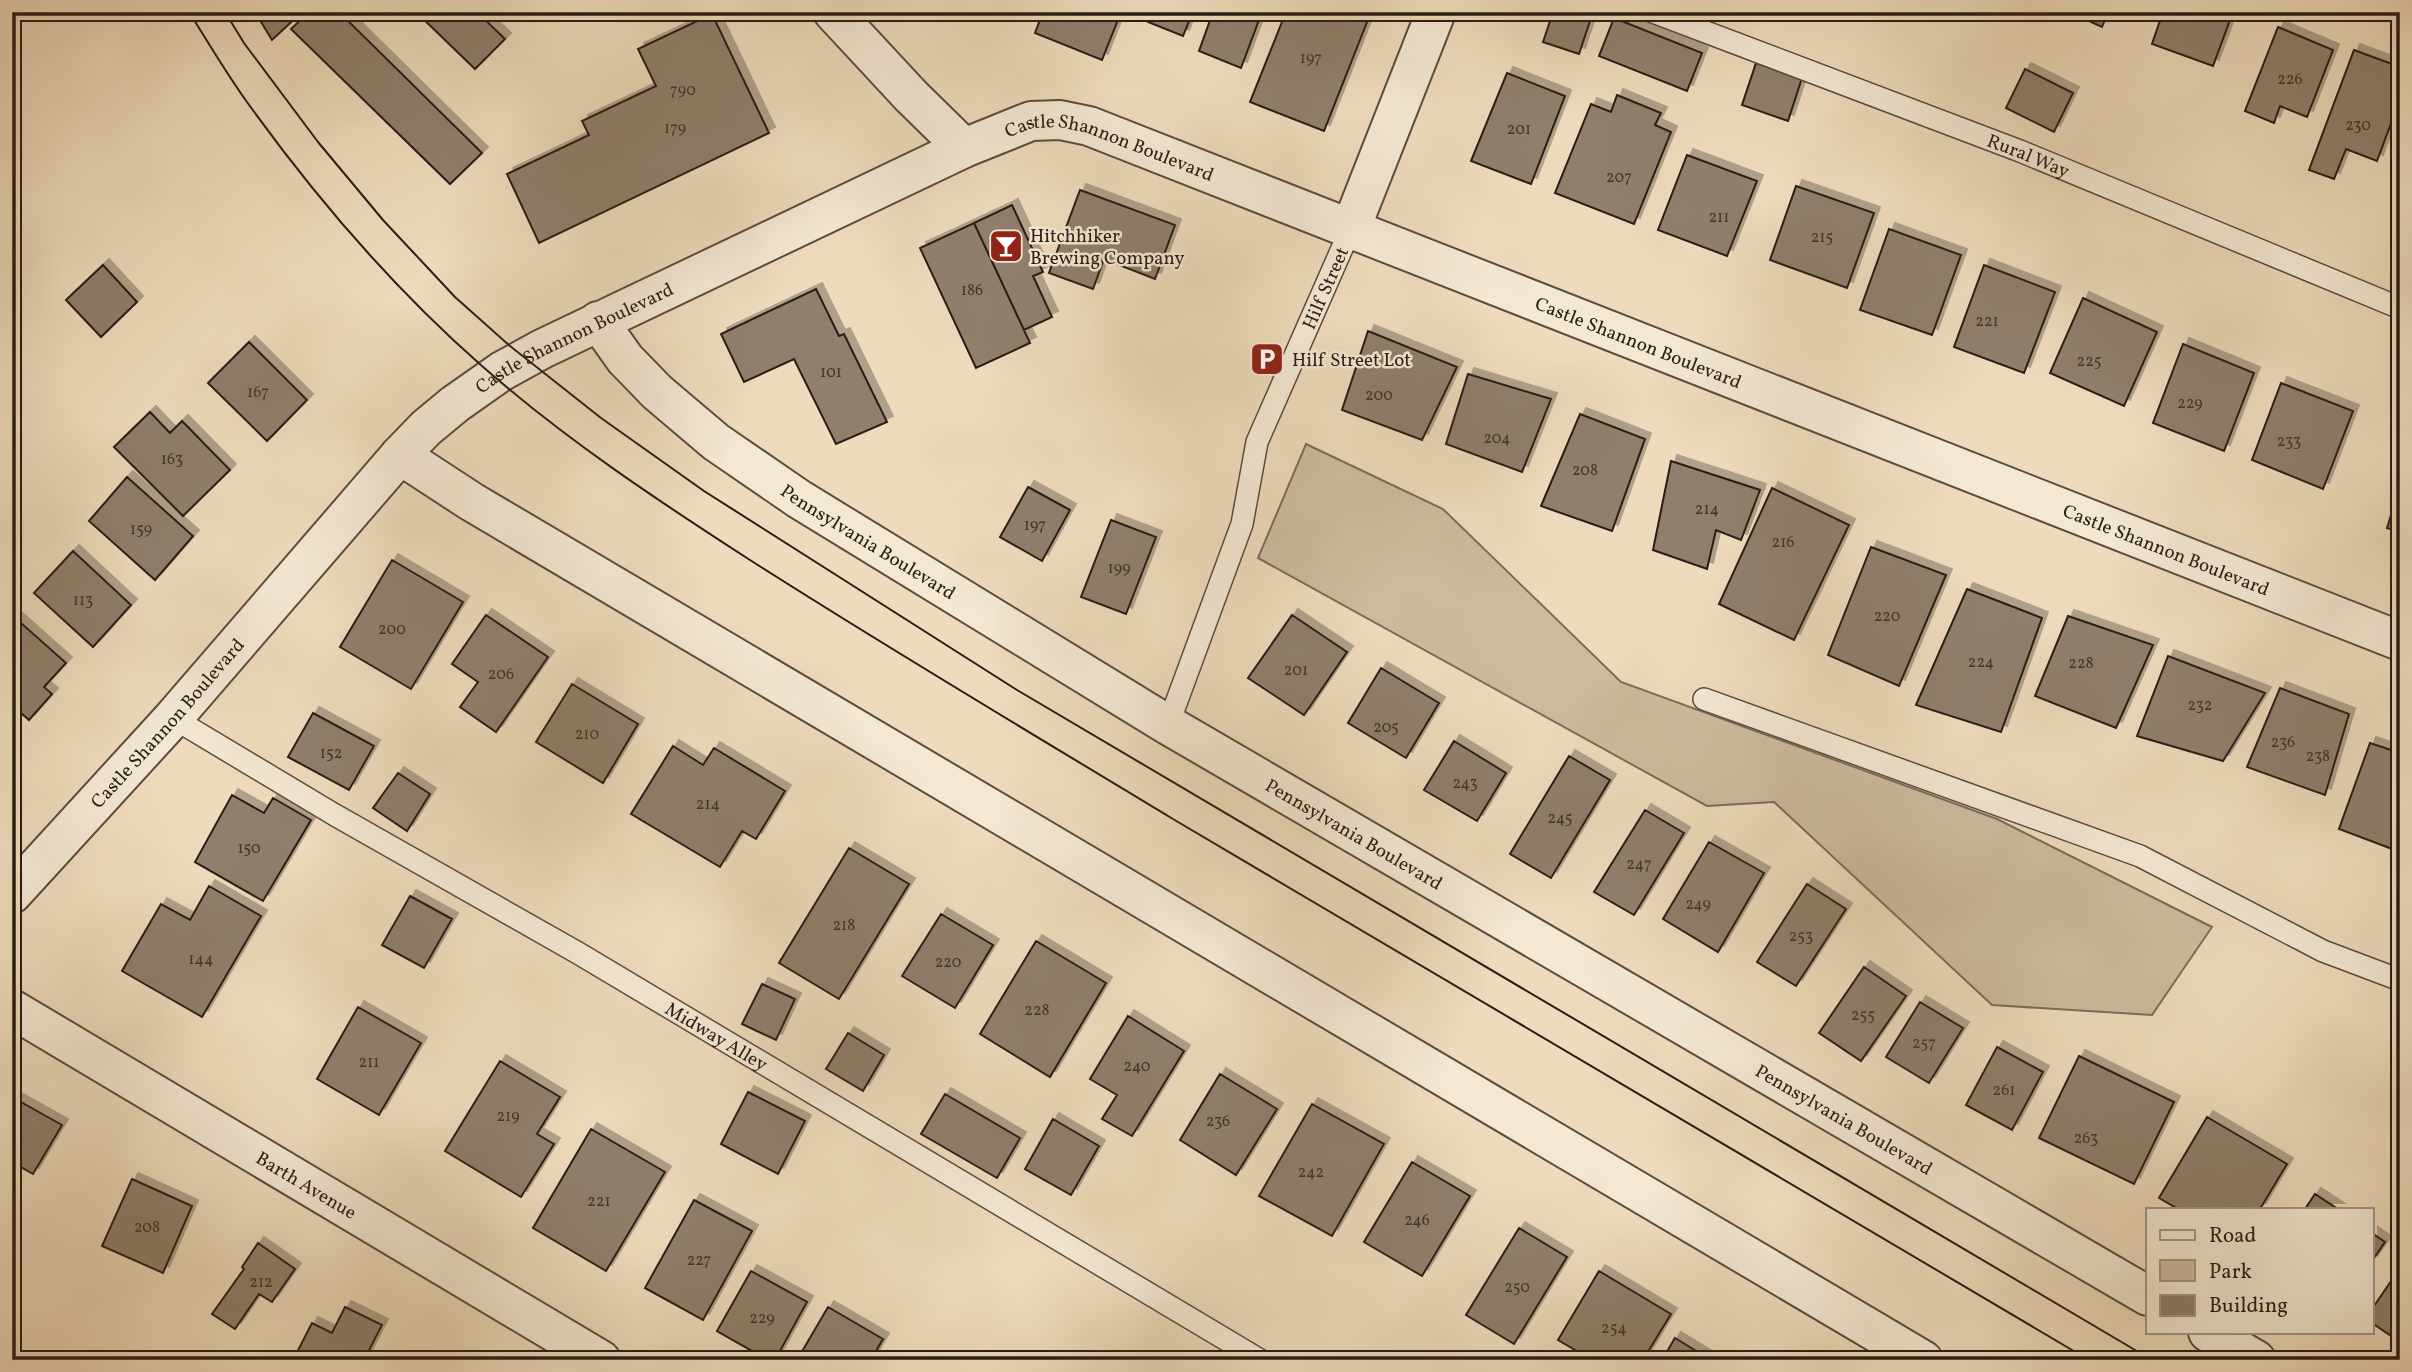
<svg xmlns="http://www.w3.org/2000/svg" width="2412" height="1372" font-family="Vollkorn,serif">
  <defs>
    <filter id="shadow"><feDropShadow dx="6" dy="-6" stdDeviation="0" flood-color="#0004"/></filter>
  </defs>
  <rect width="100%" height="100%" fill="#eedbbb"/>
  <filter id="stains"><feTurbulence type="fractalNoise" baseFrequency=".00286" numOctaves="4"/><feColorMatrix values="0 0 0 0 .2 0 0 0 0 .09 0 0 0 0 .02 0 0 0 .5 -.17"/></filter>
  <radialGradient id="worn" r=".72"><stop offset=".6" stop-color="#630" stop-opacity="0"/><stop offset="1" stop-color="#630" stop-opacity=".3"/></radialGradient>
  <!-- green -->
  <path fill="#cdbb9f" stroke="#7b6c5a" stroke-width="2" d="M1306 444 1443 509 1621 682 1997 819 2212 927 2152 1015 1992 1005 1774 802 1707 806 1258 558Z"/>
  <!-- building -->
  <path fill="#8f7f6c" stroke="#291c16" stroke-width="2" filter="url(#shadow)" d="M12 12H29L12 31Z
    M255 12H302L272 40Z
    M309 12H339L482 153 450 184 291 29Z
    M416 12H477L505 39 475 69Z
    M1043 12H1121L1102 60 1035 33Z
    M1152 12H1193L1183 36 1148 22Z
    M1213 12H1262L1241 68 1199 51Z
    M1286 12H1371L1324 131 1250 102Z
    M1553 12H1593L1579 54 1543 42Z
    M2069 12H2108L2102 27Z
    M2163 12H2233L2213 66 2152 44Z
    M712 14 769 133 539 243 507 174 589 135 582 121 656 86 638 49Z
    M1614 18 1702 53 1687 91 1599 56Z
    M2278 27 2333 50 2307 117 2280 106 2274 123 2245 111Z
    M2354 50 2400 67V99L2377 161 2346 149 2334 179 2309 170Z
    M1756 63 1802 78 1788 121 1742 105Z
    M2025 69 2073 93 2054 132 2006 108Z
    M1507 73 1565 96 1531 184 1471 161Z
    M1617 95 1661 113 1655 125 1671 132 1634 224 1555 193 1591 104 1611 112Z
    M1687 155 1757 181 1727 256 1658 230Z
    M1796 186 1874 213 1847 288 1770 260Z
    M1080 190 1175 225 1155 279 1104 259 1093 289 1049 273Z
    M1012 205 1043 272 1033 276 1052 317 1024 330 974 223Z
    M974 223 1030 343 976 368 920 248Z
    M1889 229 1961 255 1932 335 1860 310Z
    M103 265 137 302 101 337 66 300Z
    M1984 265 2055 292 2024 373 1954 347Z
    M816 289 839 336 844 334 887 422 836 444 794 359 744 382 721 334Z
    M2083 298 2157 332 2124 406 2050 373Z
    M1368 331 1457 367 1422 440 1342 410Z
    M249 342 307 400 267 441 208 383Z
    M2183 344 2254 373 2224 451 2153 423Z
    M1468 374 1551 399 1522 472 1446 444Z
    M2281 383 2353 411 2323 489 2252 460Z
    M150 412 170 433 182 421 230 470 183 516 114 447Z
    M1580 414 1645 439 1612 531 1541 506Z
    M1671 461 1760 490 1741 540 1716 530 1707 569 1653 550Z
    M127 477 193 536 155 580 89 521Z
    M2400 486V532L2387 528Z
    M1028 487 1070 510 1042 561 1000 537Z
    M1772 488 1849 525 1794 640 1719 604Z
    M1111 520 1156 537 1126 614 1081 597Z
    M1871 547 1946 575 1899 686 1828 655Z
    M73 551 131 605 93 647 34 593Z
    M392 560 463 602 411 689 340 647Z
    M1967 589 2042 618 2001 732 1916 705Z
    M12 615 66 663 44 687 52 694 29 720 12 705Z
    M486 615 548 657 496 732 460 707 478 682 452 664Z
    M1292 615 1347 652 1304 715 1248 678Z
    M2068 616 2153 645 2116 728 2035 696Z
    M2168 656 2265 693 2223 761 2137 736Z
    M1381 668 1439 703 1406 758 1348 723Z
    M572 684 638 724 603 783 536 742Z
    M2280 688 2349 714 2325 795 2247 767Z
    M313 713 374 746 349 790 288 757Z
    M1454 741 1506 773 1477 821 1424 790Z
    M2370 743 2400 753V852L2339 829Z
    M673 746 703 765 714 748 785 791 756 839 742 831 720 867 631 814Z
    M1569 756 1610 780 1551 878 1510 854Z
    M398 773 430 794 407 831 373 808Z
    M232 795 264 813 273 798 311 820 263 901 195 862Z
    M1645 810 1684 833 1634 915 1594 892Z
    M1709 842 1764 873 1718 952 1663 919Z
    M849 848 909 884 839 999 779 963Z
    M1807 884 1846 909 1796 986 1757 962Z
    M209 886 261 916 202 1017 122 971 161 904 190 920Z
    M410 896 452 919 424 968 382 945Z
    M941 914 993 945 955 1008 902 976Z
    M1036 941 1106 983 1050 1077 980 1034Z
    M1864 967 1906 996 1861 1061 1819 1033Z
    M762 984 795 999 776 1040 742 1024Z
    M1920 1002 1963 1028 1929 1083 1886 1057Z
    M358 1007 421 1043 379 1115 317 1079Z
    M1128 1016 1184 1051 1132 1136 1102 1119 1117 1095 1090 1079Z
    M848 1033 884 1055 863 1091 826 1069Z
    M1997 1047 2043 1072 2012 1130 1966 1105Z
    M2079 1056 2174 1102 2134 1184 2039 1138Z
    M500 1061 560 1097 537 1134 554 1144 521 1197 445 1151Z
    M1220 1074 1277 1109 1236 1175 1180 1140Z
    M748 1092 805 1121 778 1174 721 1144Z
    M945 1094 1020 1138 997 1178 921 1134Z
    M12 1097 62 1125 33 1174 12 1162Z
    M1312 1104 1384 1144 1332 1236 1259 1196Z
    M2207 1117 2287 1164 2260 1209H2178L2159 1198Z
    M1053 1119 1099 1146 1071 1195 1025 1169Z
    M591 1129 665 1172 606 1271 533 1228Z
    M1412 1162 1470 1196 1422 1276 1364 1242Z
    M132 1179 192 1206 163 1273 102 1246Z
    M2315 1194 2338 1209H2305Z
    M694 1200 752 1231 703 1320 645 1288Z
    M1519 1228 1567 1257 1514 1344 1466 1315Z
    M2372 1233 2385 1242 2372 1261Z
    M258 1243 295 1269 272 1302 259 1294 235 1329 212 1314 244 1269 242 1267Z
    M2400 1268V1342L2372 1323V1309Z
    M751 1271 807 1302 775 1360H768L717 1331Z
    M1599 1271 1671 1314 1643 1360H1592L1558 1340Z
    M345 1307 382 1325 364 1360H293L312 1323 332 1333Z
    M828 1307 883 1339 871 1360H797Z
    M1675 1338 1711 1360H1662Z"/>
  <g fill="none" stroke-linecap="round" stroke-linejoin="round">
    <!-- service casing -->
    <g stroke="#5a4c3f" stroke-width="24">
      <g id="service">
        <path id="s1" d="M1653 12 2020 151 2400 308"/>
        <path d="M1704 699 2140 856 2323 951 2400 980"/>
        <path id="s2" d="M173 718 335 815 578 953 1260 1360"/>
        <path id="s3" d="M1168 725 1242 524 1257 442 1351 228"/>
      </g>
    </g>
    <!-- minor casing -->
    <g stroke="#5a4c3f" stroke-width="42">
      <g id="minor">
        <path d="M833 12 911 96 964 148"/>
        <path d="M1351 228 1436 12"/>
        <path id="s4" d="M598 321 625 359 657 392 716 442 799 499 1168 725 2148 1296"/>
        <path d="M400 455 472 502 1923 1360"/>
        <path id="s5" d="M12 1009 601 1360"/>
        <path d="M2208 1332 2256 1360"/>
      </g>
    </g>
    <!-- tertiary casing -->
    <g stroke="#5a4c3f" stroke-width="42">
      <g id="tertiary">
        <path id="s6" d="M12 894 173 718 400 455 426 428 455 404 502 371 542 349 964 148 1031 121 1060 120 1089 126 2400 641"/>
      </g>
    </g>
    <!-- service -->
    <use href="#service" stroke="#f4e8d3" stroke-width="21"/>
    <!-- minor -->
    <use href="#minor" stroke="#f4e8d3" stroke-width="38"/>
    <!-- tertiary -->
    <use href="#tertiary" stroke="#f4e8d3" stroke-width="38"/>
    <!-- tram -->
    <path stroke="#291c16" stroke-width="2" d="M189 12C208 42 226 73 247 102 316 198 393 288 482 366 565 439 657 500 750 560 889 649 1031 733 1173 819 1477 1001 1784 1178 2089 1360
      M225 12 244 43 318 142 383 220 455 297 510 346 601 418 704 491 1017 690 2152 1360"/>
  </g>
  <!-- icons -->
  <defs>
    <g id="bar-square" transform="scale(1.75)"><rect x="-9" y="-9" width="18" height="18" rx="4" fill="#8f2418" stroke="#f4e8d3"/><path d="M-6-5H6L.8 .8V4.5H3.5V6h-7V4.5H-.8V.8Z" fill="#fff"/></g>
    <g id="parking-square" transform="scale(1.75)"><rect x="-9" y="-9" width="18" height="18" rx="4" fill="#8f2418" stroke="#f4e8d3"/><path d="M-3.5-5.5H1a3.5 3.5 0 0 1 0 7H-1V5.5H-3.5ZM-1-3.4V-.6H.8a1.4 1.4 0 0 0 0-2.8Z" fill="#fff"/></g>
  </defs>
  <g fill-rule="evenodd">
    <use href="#bar-square" x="1006" y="246"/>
    <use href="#parking-square" x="1267" y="359"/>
  </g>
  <g text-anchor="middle" stroke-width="5" stroke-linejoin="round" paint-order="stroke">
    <!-- number labels -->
    <g font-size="16" fill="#42352c">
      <text x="1311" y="63">197</text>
      <text x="2290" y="84">226</text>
      <text x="683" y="95">790</text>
      <text x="2358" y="130">230</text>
      <text x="675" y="133">179</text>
      <text x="1519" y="134">201</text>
      <text x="1619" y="182">207</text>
      <text x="1719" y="222">211</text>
      <text x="1822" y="242">215</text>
      <text x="972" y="295">186</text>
      <text x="1987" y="326">221</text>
      <text x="2089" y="366">225</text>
      <text x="831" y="377">101</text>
      <text x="258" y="397">167</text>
      <text x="1379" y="400">200</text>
      <text x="2190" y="408">229</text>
      <text x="1497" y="443">204</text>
      <text x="2289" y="446">233</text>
      <text x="172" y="464">163</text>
      <text x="1585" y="475">208</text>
      <text x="1707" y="514">214</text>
      <text x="1035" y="530">197</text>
      <text x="141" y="534">159</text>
      <text x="1783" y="547">216</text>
      <text x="1119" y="573">199</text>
      <text x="83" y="605">113</text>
      <text x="1887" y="621">220</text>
      <text x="392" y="634">200</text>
      <text x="1981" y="667">224</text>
      <text x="2081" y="668">228</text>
      <text x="1296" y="675">201</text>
      <text x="501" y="679">206</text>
      <text x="2200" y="710">232</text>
      <text x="1386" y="732">205</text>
      <text x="587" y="739">210</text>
      <text x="2283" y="747">236</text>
      <text x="331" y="758">152</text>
      <text x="2318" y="761">238</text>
      <text x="1465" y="788">243</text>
      <text x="708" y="809">214</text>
      <text x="1560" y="823">245</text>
      <text x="249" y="853">150</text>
      <text x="1639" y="869">247</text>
      <text x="1698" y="909">249</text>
      <text x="844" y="930">218</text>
      <text x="1801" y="941">253</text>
      <text x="201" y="964">144</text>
      <text x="948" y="967">220</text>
      <text x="1037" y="1015">228</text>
      <text x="1863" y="1020">255</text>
      <text x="1924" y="1048">257</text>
      <text x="369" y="1067">211</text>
      <text x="1137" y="1071">240</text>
      <text x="2004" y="1095">261</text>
      <text x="508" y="1121">219</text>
      <text x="1218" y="1126">236</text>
      <text x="2086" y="1143">263</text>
      <text x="1311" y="1177">242</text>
      <text x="599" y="1206">221</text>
      <text x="1417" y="1225">246</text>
      <text x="147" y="1232">208</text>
      <text x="699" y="1265">227</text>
      <text x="261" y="1287">212</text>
      <text x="1517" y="1292">250</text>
      <text x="762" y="1323">229</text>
      <text x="1614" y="1333">254</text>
    </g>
    <!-- street labels -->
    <g font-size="19" fill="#291c16" stroke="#f4e8d3">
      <text dy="7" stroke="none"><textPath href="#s1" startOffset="402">Rural Way</textPath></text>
      <text dy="7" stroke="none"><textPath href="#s6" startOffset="1386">Castle Shannon Boulevard</textPath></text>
      <text dy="7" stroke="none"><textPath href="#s3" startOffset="466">Hilf Street</textPath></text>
      <text dy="7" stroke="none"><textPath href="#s6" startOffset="798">Castle Shannon Boulevard</textPath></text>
      <text dy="7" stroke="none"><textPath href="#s6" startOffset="1953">Castle Shannon Boulevard</textPath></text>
      <text dy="7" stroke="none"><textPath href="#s4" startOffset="352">Pennsylvania Boulevard</textPath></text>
      <text dy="7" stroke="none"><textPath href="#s6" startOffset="2520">Castle Shannon Boulevard</textPath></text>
      <text dy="7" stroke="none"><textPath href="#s6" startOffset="231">Castle Shannon Boulevard</textPath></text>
      <text dy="7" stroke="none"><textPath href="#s4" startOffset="919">Pennsylvania Boulevard</textPath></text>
      <text dy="7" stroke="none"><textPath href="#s2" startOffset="630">Midway Alley</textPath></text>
      <text dy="7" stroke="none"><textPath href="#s4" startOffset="1486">Pennsylvania Boulevard</textPath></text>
      <text dy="7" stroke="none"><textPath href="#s5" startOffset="343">Barth Avenue</textPath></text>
    </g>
    <!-- poi labels -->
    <g font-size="19" fill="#291c16" stroke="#f4e8d3" text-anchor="start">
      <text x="1030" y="242">Hitchhiker<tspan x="1030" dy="22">Brewing Company</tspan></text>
      <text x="1292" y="366">Hilf Street Lot</text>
    </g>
  </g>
  <!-- margin -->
  <rect width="2412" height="1372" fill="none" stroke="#eedbbb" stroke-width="42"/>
  <rect x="14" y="14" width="2384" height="1344" fill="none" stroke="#291c16" stroke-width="3.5"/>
  <rect x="21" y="21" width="2370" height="1330" fill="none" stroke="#291c16" stroke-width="2"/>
  <!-- legend -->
  <rect x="2146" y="1208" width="228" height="126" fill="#f4e8d3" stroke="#a39687" stroke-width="2"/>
  <rect x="2160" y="1230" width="35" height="10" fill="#f4e8d3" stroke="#a39687" stroke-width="2"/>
  <text x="2209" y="1242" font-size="21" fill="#291c16">Road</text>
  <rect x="2160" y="1260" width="35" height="21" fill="#cdbb9f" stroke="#a39687" stroke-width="2"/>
  <text x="2209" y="1278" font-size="21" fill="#291c16">Park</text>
  <rect x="2160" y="1295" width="35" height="21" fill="#8f7f6c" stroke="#a39687" stroke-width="2"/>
  <text x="2209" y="1312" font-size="21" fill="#291c16">Building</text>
  <rect width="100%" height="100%" filter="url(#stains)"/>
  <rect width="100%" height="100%" fill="url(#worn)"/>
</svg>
